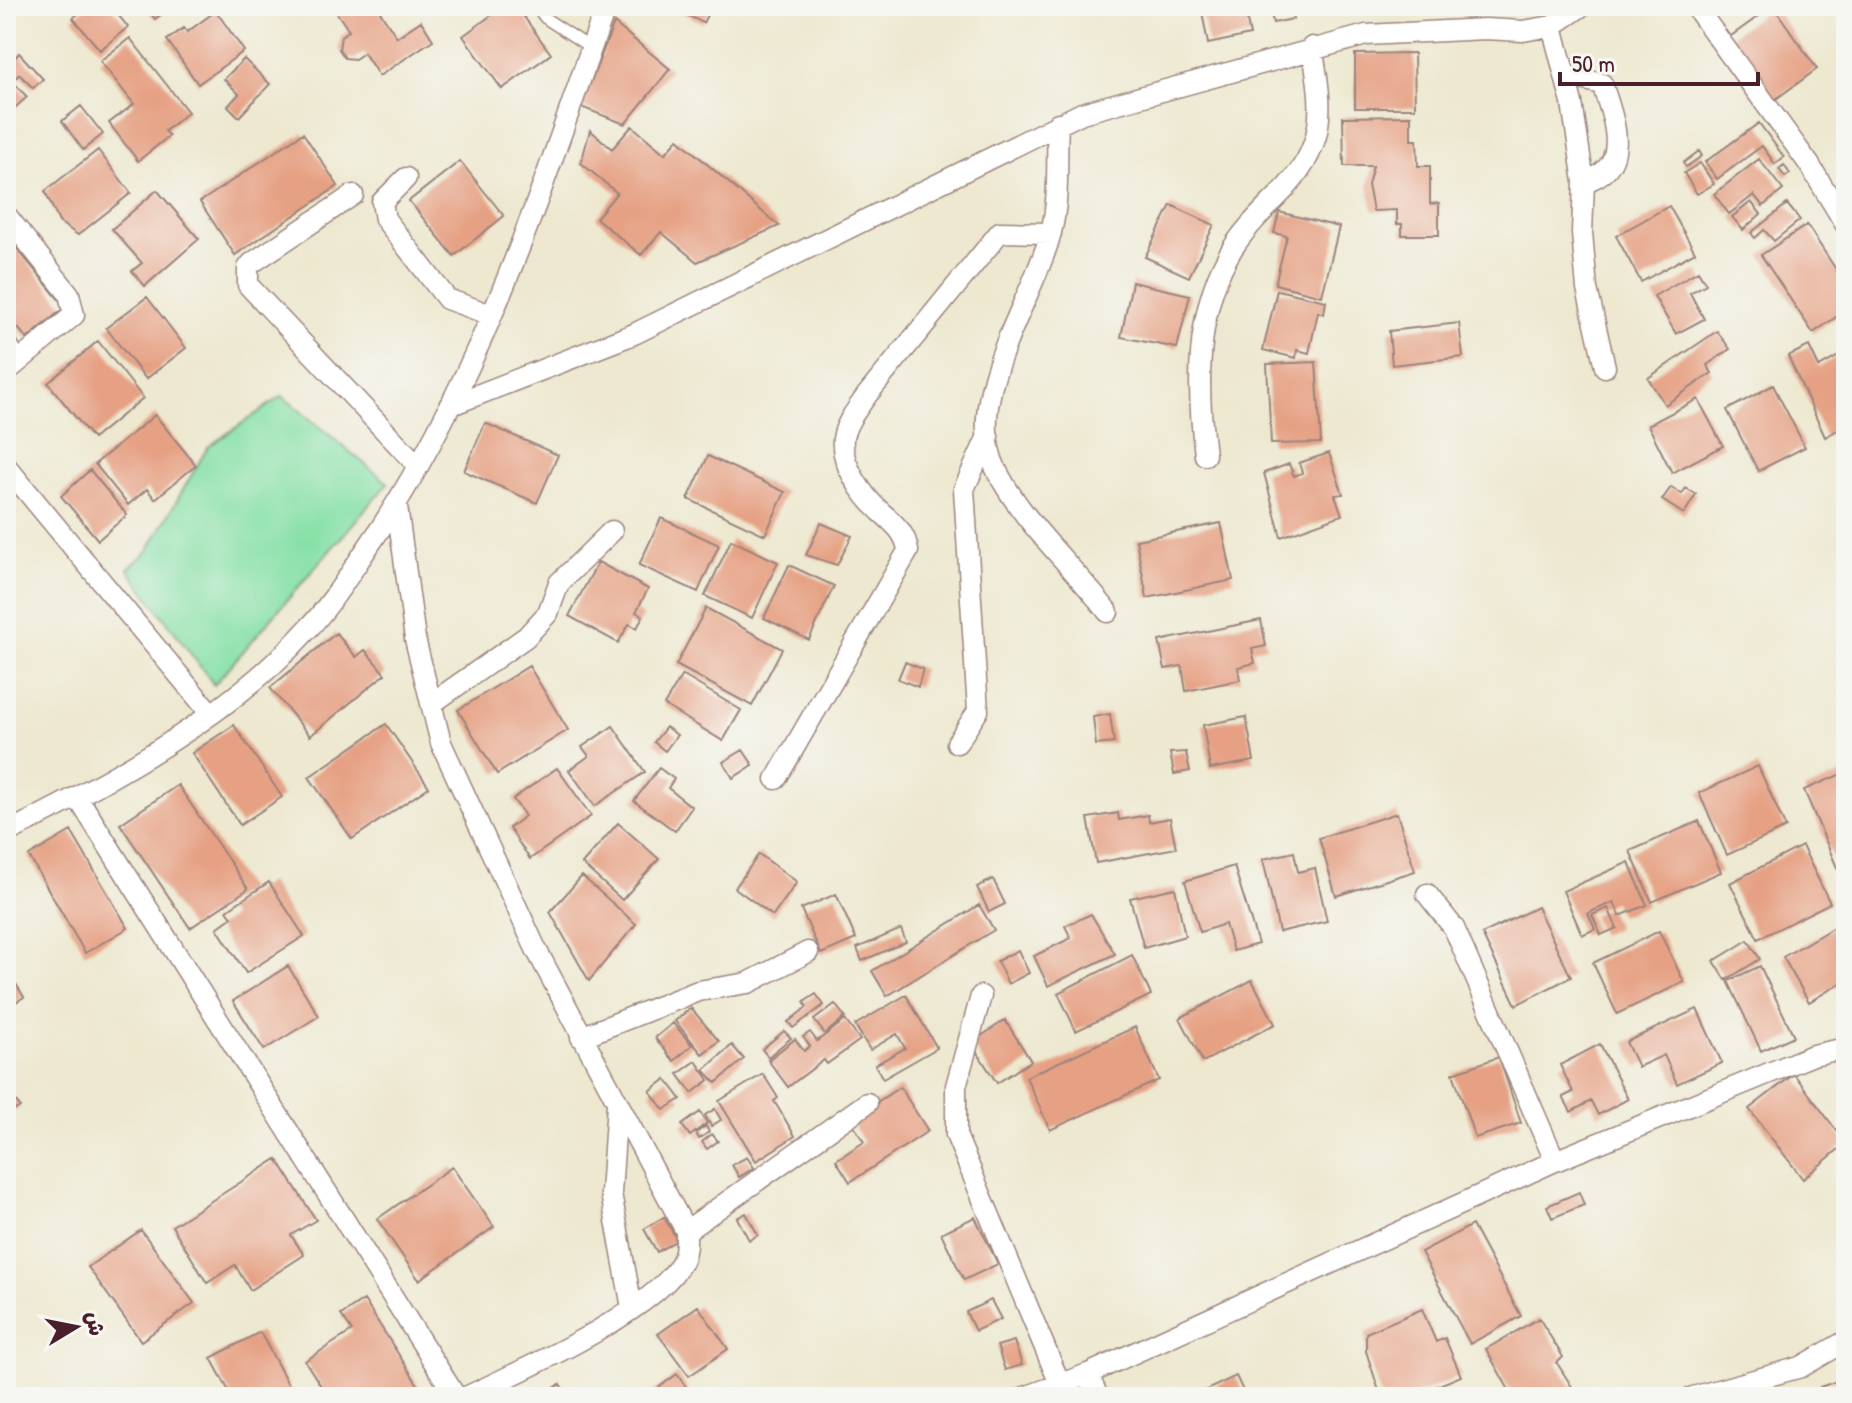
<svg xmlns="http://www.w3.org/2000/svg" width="1852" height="1403" font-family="'Patrick Hand','Playpen Sans Arabic',sans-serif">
  <rect width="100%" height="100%" fill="#f6f6f2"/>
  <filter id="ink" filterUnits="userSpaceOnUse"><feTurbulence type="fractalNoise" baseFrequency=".0125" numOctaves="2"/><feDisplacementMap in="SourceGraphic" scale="16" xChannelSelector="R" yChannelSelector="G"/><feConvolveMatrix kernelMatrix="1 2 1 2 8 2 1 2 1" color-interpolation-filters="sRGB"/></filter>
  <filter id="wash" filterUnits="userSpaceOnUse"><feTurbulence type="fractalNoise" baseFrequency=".006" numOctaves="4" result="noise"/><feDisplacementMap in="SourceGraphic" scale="32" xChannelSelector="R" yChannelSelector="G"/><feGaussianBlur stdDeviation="1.8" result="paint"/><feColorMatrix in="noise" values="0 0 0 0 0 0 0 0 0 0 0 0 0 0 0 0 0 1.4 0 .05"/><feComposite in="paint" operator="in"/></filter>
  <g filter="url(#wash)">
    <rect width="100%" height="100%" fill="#ede8cf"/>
    <!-- green -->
    <path fill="#85e0a6" stroke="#688068" stroke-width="2" d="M282 396 388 483 214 685 128 569 147 552 208 447Z"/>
    <g id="blocks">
      <!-- building -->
      <path fill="#e6a184" d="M87 6H111L128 27 100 50 73 18Z
        M145 6H173L155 19Z
        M341 6H386L379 10 397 37 421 21 433 40 379 76 364 53 355 59 345 58 339 49 341 36 349 31 335 10Z
        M504 6H516L551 54 502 89 463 36Z
        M683 6H709L711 7 703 23 681 12Z
        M1201 6H1244L1250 35 1208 44Z
        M1270 6H1291L1293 19 1273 23Z
        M1773 6 1817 69 1769 104 1724 41Z
        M216 11 244 51 198 84 167 40 184 28 187 32Z
        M614 23 670 69 625 124 581 107Z
        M130 38 188 112 165 131 169 136 138 161 109 123 134 104 100 61Z
        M19 53 43 79 33 88 19 74 16 78 6 68Z
        M1414 53 1415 108H1355V54Z
        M244 59 270 84 239 117 228 106 239 94 224 79Z
        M6 74 27 97 6 116Z
        M81 106 103 134 83 150 62 121Z
        M1411 116V140H1417L1418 166H1430V204L1439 203V235H1402V224H1397V210L1373 211 1368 185 1373 166H1344L1343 117Z
        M1759 123 1784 157 1775 164 1762 146 1717 179 1705 162Z
        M632 126 665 154 678 139 779 226 697 262 661 232 641 255 596 218 617 193 581 163 590 130 612 149Z
        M303 133 338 186 235 255 200 202Z
        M98 150 131 193 78 235 59 222 45 191Z
        M1699 151 1702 156 1686 167 1683 163Z
        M1759 159 1783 190 1763 206 1754 195 1729 214 1714 194Z
        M460 161 504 216 454 256 409 201Z
        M1700 163 1714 184 1697 194 1684 173Z
        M1784 165 1790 174 1785 177 1779 169Z
        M157 190 199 239 145 286 132 271 142 263 112 229Z
        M1751 202 1761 214 1743 230 1732 217Z
        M1787 204 1800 220 1774 241 1764 230 1755 238 1751 233Z
        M1171 205 1214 225 1189 277 1145 257Z
        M1669 206 1695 252 1641 282 1616 236Z
        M1279 212 1339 227 1322 296 1275 284 1287 236 1274 233Z
        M1807 225 1846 285V310L1813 333 1761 255Z
        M6 235 65 307 27 339 6 313Z
        M1698 271 1706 284 1690 293 1704 319 1676 334 1654 296Z
        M1132 282 1190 295 1177 348 1121 337Z
        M1277 290 1326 301 1324 314 1318 312 1309 353 1297 350 1296 358 1263 350Z
        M147 297 186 348 146 379 106 328Z
        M1459 323 1463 357 1392 365 1389 331Z
        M1717 331 1730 349 1707 365 1712 373 1665 405 1648 378Z
        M98 341 143 398 93 439 48 383Z
        M1809 346 1819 367 1846 352V425L1825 437 1788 356Z
        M1316 362 1321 443 1271 444 1267 364Z
        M1773 385 1805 447 1758 471 1727 410Z
        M1698 399 1723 446 1672 473 1648 425Z
        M155 415 196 465 155 499 147 489 128 505 95 464Z
        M485 423 558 455 537 503 464 471Z
        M1329 453 1343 494 1335 495 1342 515 1281 537 1264 473 1289 464 1294 476 1302 473 1299 463Z
        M708 456 785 492 765 535 688 499Z
        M90 470 127 515 98 540 61 496Z
        M1671 487 1682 494 1686 488 1696 494 1684 514 1662 500Z
        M661 518 719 545 698 592 639 565Z
        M821 523 852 536 837 565 806 555Z
        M1221 523 1233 580 1147 598 1136 540Z
        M731 540 778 562 752 618 705 596Z
        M598 562 648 589 636 612 643 616 637 628 629 624 618 643 569 616Z
        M789 565 834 586 809 640 764 618Z
        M706 608 782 649 752 706 676 665Z
        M1261 620 1266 646 1252 649 1255 663 1238 667 1240 680 1186 691 1182 666 1165 669 1159 641Z
        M336 633 356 657 365 650 385 674 310 736 270 688Z
        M905 662 923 669 918 687 898 679Z
        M529 666 568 730 497 774 458 710Z
        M682 675 741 710 723 741 664 705Z
        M1110 714 1114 743 1096 745 1093 717Z
        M1246 717 1254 761 1210 769 1203 725Z
        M386 724 429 787 352 839 309 777Z
        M234 725 282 797 240 825 192 753Z
        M613 726 645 772 595 806 569 770 589 756 582 747Z
        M666 727 677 735 665 751 654 742Z
        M743 750 753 765 733 778 723 762Z
        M1186 752 1190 771 1174 774 1170 753Z
        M1758 766 1786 828 1727 855 1699 793Z
        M557 768 591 816 530 859 509 828 525 816 513 799Z
        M659 768 674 779 668 788 692 807 675 831 634 801Z
        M1846 772V867L1838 870 1804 790Z
        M178 785 248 889 190 928 120 824Z
        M1118 813 1119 820 1148 815 1149 822 1170 818 1176 848 1096 863 1088 818Z
        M1397 813 1415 871 1336 896 1319 838Z
        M1699 821 1721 872 1652 902 1630 851Z
        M618 823 659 859 622 900 582 864Z
        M71 831 128 928 85 953 29 856Z
        M1802 846 1830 903 1758 939 1730 883Z
        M1294 852 1298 872 1315 868 1327 921 1279 932 1263 859Z
        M759 854 797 882 773 916 735 888Z
        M1629 862 1647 905 1620 916 1614 902 1588 913 1595 929 1582 935 1563 891Z
        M1234 866 1258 944 1233 951 1225 924 1200 932 1185 881Z
        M582 876 636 924 589 981 550 912Z
        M993 879 1005 904 989 912 977 887Z
        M269 882 304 936 246 973 217 928 232 917 227 910Z
        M1175 888 1185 936 1144 948 1130 898Z
        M836 894 856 939 821 954 801 909Z
        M979 905 994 930 887 996 872 971Z
        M1537 907 1571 977 1516 1005 1482 934Z
        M1608 908 1617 928 1601 935 1592 915Z
        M1091 914 1115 954 1048 986 1034 956 1071 938 1065 926Z
        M1846 920V980L1809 1002 1783 957Z
        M901 929 906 942 862 961 857 948Z
        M1659 931 1684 982 1617 1014 1593 963Z
        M1748 940 1760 959 1726 980 1714 961Z
        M1018 950 1029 973 1008 984 997 961Z
        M1132 955 1151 995 1076 1031 1058 993Z
        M288 966 319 1016 264 1050 233 1001Z
        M1760 966 1794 1036 1761 1051 1728 981Z
        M6 968 24 997 6 1008Z
        M1252 980 1275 1024 1203 1062 1180 1018Z
        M816 994 824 1005 793 1028 788 1022 807 1007 804 1002Z
        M906 995 937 1048 883 1079 875 1065 905 1048 897 1034 870 1050 855 1025Z
        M835 1004 845 1017 825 1034 814 1020Z
        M691 1008 719 1041 702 1054 675 1021Z
        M1697 1009 1722 1063 1677 1084 1664 1055 1638 1067 1626 1042Z
        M845 1020 860 1040 827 1064 824 1060 788 1087 768 1060 795 1039 804 1051 810 1046 803 1037 810 1032 817 1041Z
        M1005 1020 1031 1061 997 1083 971 1043Z
        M673 1023 692 1045 674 1061 655 1038Z
        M1135 1027 1159 1080 1050 1130 1026 1077Z
        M784 1031 791 1038 768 1057 762 1049Z
        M1600 1044 1628 1099 1598 1115 1591 1101 1571 1112 1563 1097 1573 1092 1560 1065Z
        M732 1045 744 1059 716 1083 704 1070Z
        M1499 1057 1521 1123 1475 1138 1453 1073Z
        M696 1061 709 1080 692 1093 678 1074Z
        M763 1074 778 1098 774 1101 795 1136 756 1161 719 1101Z
        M1794 1074 1846 1143 1803 1179 1749 1109Z
        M666 1079 681 1099 664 1110 650 1091Z
        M6 1086 20 1107 6 1116Z
        M900 1087 928 1131 850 1182 836 1160 864 1142 850 1120Z
        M715 1109 721 1120 711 1126 705 1115Z
        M700 1112 707 1123 690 1136 682 1125Z
        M706 1126 709 1132 699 1139 696 1133Z
        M712 1134 718 1141 707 1149 702 1142Z
        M747 1157 754 1168 739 1177 732 1165Z
        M277 1159 316 1220 291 1235 304 1255 250 1290 235 1265 207 1283 172 1226Z
        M452 1167 494 1227 419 1280 377 1219Z
        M1579 1192 1584 1205 1552 1218 1547 1206Z
        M746 1213 758 1235 749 1240 737 1218Z
        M664 1217 677 1240 657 1252 644 1229Z
        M975 1217 998 1264 964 1280 941 1233Z
        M1472 1225 1521 1316 1470 1344 1421 1252Z
        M141 1230 194 1303 141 1341 88 1267Z
        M364 1300 418 1385 400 1397H328L305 1361 352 1331 341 1315Z
        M991 1300 1001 1319 975 1331 966 1312Z
        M698 1306 728 1349 689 1376 658 1334Z
        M1422 1309 1436 1342 1445 1338 1461 1376 1411 1397H1381L1366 1351V1333Z
        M1539 1318 1563 1357 1557 1363 1574 1390 1544 1397H1513L1486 1349Z
        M260 1332 295 1397H232L211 1358Z
        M1014 1341 1022 1365 1005 1370 997 1346Z
        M677 1374 693 1397H646Z
        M1236 1376 1246 1397H1197L1198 1394Z
        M1846 1378V1397H1823L1820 1387Z
        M560 1384 568 1397H542Z"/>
    </g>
  </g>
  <g filter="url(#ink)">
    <use href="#blocks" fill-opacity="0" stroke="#9c847d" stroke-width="2"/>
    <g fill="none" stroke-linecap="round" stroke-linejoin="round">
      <!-- lane casing -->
      <g stroke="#9c847d" stroke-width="13">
        <path id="lane" d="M536 6 545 18 591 48"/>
      </g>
      <!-- street casing -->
      <g stroke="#9c847d" stroke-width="23">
        <path id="street" d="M1695 6 1809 164 1846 225
          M1552 26 1572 103 1584 182 1582 233 1587 289 1605 367
          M1565 75 1602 84C1614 120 1633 167 1584 182
          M1058 123C1056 159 1060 198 1051 232 1034 300 961 397 996 469 1022 522 1072 565 1108 612
          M406 178 382 202 385 219 447 299 491 315
          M353 195 252 263 248 268V285L418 466
          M6 215 69 294 74 315 18 362
          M6 343 18 362 6 372
          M449 406 634 334 1082 113 1366 35 1485 29 1523 31 1552 26 1582 6
          M1205 455C1197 390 1195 317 1227 258 1239 235 1259 215 1277 197 1327 148 1324 112 1312 47
          M6 466 211 714
          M397 506 415 639 441 743 536 949 686 1231C686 1241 687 1251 682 1261 657 1311 518 1372 466 1397
          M431 704 526 637 548 613 559 583 612 531
          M957 743 978 711 964 489 988 436
          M776 779 908 551C906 532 893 523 880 511 863 496 840 463 843 439 845 423 858 408 867 395L1000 232 1051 233
          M78 798 456 1397
          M6 833C107 783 230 716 306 631 328 608 346 580 364 553 478 389 540 194 606 6
          M1427 894 1454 928 1555 1161
          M981 996 956 1086V1135L1060 1384
          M581 1037 698 991 748 983 808 952
          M617 1104 611 1193 632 1308
          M686 1231 867 1103
          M1088 1374 1098 1397
          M1025 1397 1088 1374 1555 1161 1813 1055 1846 1048
          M1693 1397 1801 1367 1846 1341"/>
      </g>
      <!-- lane -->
      <use href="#lane" stroke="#fff" stroke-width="10"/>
      <!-- street -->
      <use href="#street" stroke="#fff" stroke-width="20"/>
    </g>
  </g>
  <!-- margin -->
  <rect width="1852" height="1403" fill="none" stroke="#f6f6f2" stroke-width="32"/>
  <!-- north arrow -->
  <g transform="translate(76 1327) rotate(80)" stroke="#f6f6f2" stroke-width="6" paint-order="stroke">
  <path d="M0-6L14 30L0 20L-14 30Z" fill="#4a1f2b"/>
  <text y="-12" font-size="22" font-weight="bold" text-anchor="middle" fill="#4a1f2b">ش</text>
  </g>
  <!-- scale -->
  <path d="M1560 72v12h198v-12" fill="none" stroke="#4a1f2b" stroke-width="4"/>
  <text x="1572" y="72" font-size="24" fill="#4a1f2b" stroke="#f6f6f2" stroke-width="6" paint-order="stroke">50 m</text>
</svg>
